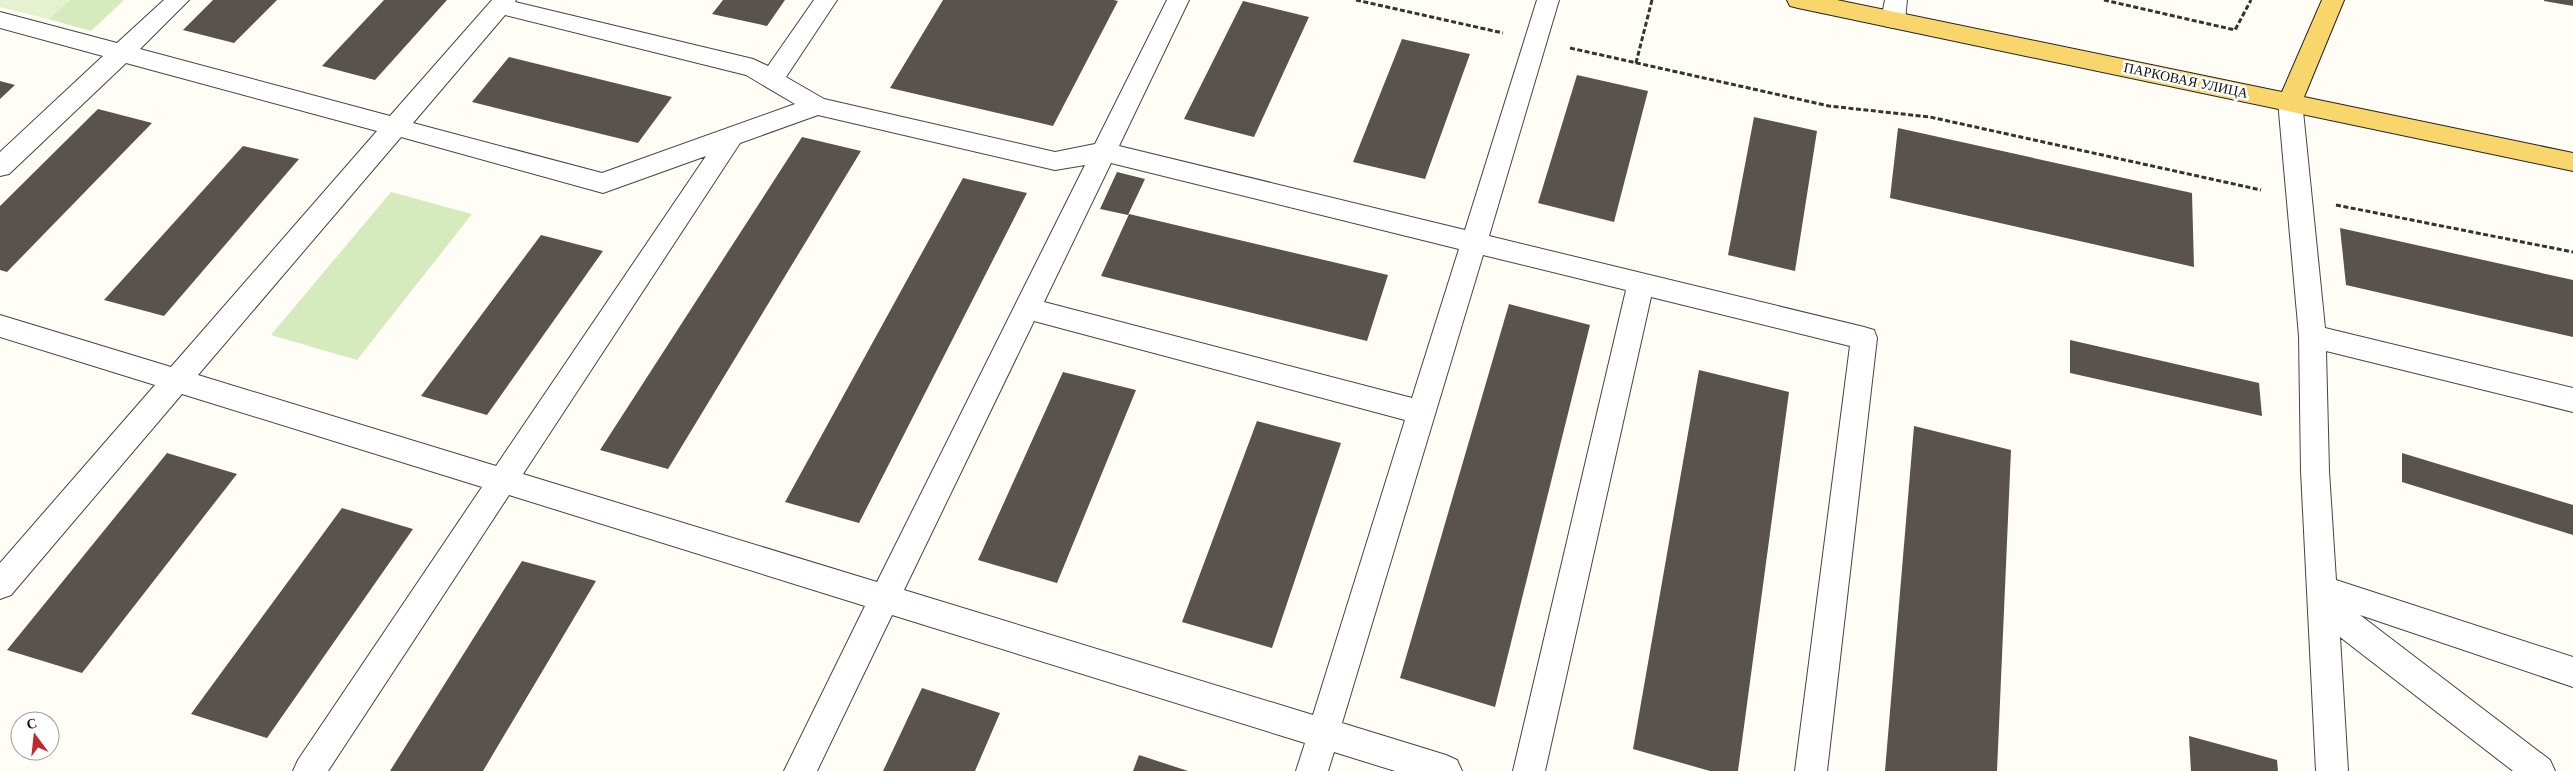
<svg xmlns="http://www.w3.org/2000/svg" width="2573" height="771" font-family="Georgia,serif">
  <rect width="100%" height="100%" fill="#fffdf5"/>
  <!-- green -->
  <path fill="#d5ebbd" d="M70 0H124L91 31 48 19Z
    M391 192 472 214 357 360 271 335Z"/>
  <!-- pitch -->
  <path fill="#e6f2cf" d="M0 0H70L48 19 0 7Z"/>
  <!-- building -->
  <path fill="#5a524d" d="M213 0H277L234 43 183 30Z
    M384 0H447L375 80 322 66Z
    M723 0H785L767 26 712 14Z
    M943 0H1114L1118 1 1053 126 890 88Z
    M2544 0H2573V6L2544 1Z
    M1243 1 1309 17 1254 137 1184 119Z
    M1402 39 1470 54 1425 179 1353 162Z
    M509 57 672 97 638 143 472 102Z
    M1577 75 1648 91 1614 222 1538 203Z
    M0 81 15 85 0 99Z
    M98 109 152 123 7 272 0 270V206Z
    M1754 117 1817 131 1795 271 1728 255Z
    M1898 128 2192 193 2194 267 1890 198Z
    M802 137 861 151 668 469 600 450Z
    M243 146 299 159 164 316 104 300Z
    M1117 172 1145 179 1128 215 1100 209Z
    M963 178 1027 193 859 523 785 502Z
    M1129 214 1388 275 1367 341 1101 276Z
    M2340 228 2573 280V337L2346 285Z
    M541 235 603 251 487 415 421 396Z
    M1509 304 1590 325 1495 707 1400 678Z
    M2070 340 2259 383 2262 416 2070 373Z
    M1699 370 1789 392 1738 771H1710L1633 749Z
    M1063 372 1136 390 1057 583 978 560Z
    M1257 421 1341 443 1272 648 1182 622Z
    M1914 426 2011 450 1997 771H1885Z
    M167 453 237 474 82 673 7 650Z
    M2402 453 2573 505V535L2402 482Z
    M342 508 413 529 267 738 191 714Z
    M522 561 596 581 483 771H390Z
    M922 688 1000 713 975 771H883Z
    M2189 736 2277 760 2278 771H2191Z
    M1139 755 1188 771H1133Z"/>
  <g fill="none" stroke-linecap="round" stroke-linejoin="round">
    <!-- minor casing -->
    <g stroke="#444" stroke-width="2">
      <path id="minor" d="M164 0H189L140 49 390 116 492 0H516L515 2 753 59 768 66 814 0H837L786 77 824 99 1055 152 1095 144 1167 0H1189L1119 146 1465 230 1537 0H1559L1489 236 1864 327 1874 330 1877 338 1827 771H1795L1850 346 1651 297 1545 771H1513L1626 290 1483 255 1342 723 1446 755 1457 760 1462 771H1395L1334 752 1328 771H1296L1305 743 892 615 817 771H784L865 606 509 495 328 771H293L298 760 482 487 182 394 11 595 0 599V563L155 385 0 337V315L171 367 377 131 126 63 9 174 0 176V152L103 56 0 28V12L117 43ZM505 15 746 75 795 104 602 173 413 123ZM818 115 1055 170 1085 165 877 582 523 474 740 143ZM401 137 603 193 706 156 496 466 198 375ZM1111 163 1459 249 1412 398 1044 302ZM1034 321 1405 420 1313 715 904 590Z
        M1885 0H1907L1905 20 1901 26 1893 28 1885 26 1881 20Z
        M2290 92 2298 95 2302 101 2325 328 2573 388V412L2326 351 2329 471 2336 580 2573 657V687L2360 615 2550 760 2555 771H2513L2340 637 2348 771H2316L2301 471 2299 336 2278 101 2282 95Z"/>
    </g>
    <!-- major casing -->
    <g stroke="#222" stroke-width="2">
      <path id="major" d="M1787 0H1837L2282 92 2322 0H2344L2304 97 2573 153V171L1798 8 1790 6Z"/>
    </g>
    <!-- path -->
    <path stroke="#333" stroke-width="3" stroke-dasharray="5 2.5" stroke-linecap="butt" d="M1356 0 1503 33
      M2104 0 2235 30 2251 0
      M1570 48 1829 106 1930 117 2261 190
      M1636 63 1652 0
      M2336 205 2573 252"/>
    <!-- minor -->
    <use href="#minor" fill="#fff" fill-rule="evenodd"/>
    <!-- major -->
    <use href="#major" fill="#f9d66b" fill-rule="evenodd"/>
  </g>
  <g text-anchor="middle" stroke-width="5" stroke-linejoin="round" paint-order="stroke">
    <!-- street labels -->
    <g font-size="14" fill="#111" stroke="#fff">
      <text transform="translate(2186 80) rotate(12)" y="5">ПАРКОВАЯ УЛИЦА</text>
    </g>
  </g>
  <!-- north arrow -->
  <g transform="translate(35 736) rotate(345)"><circle r="24" fill="#ffffff" stroke="#a0a0a0"/>
  <path d="M0-4L9 19L0 12L-9 19Z" fill="#c4262e"/>
  <text y="-8" font-size="14" font-weight="bold" text-anchor="middle" fill="#111111">С</text>
  </g>
</svg>
